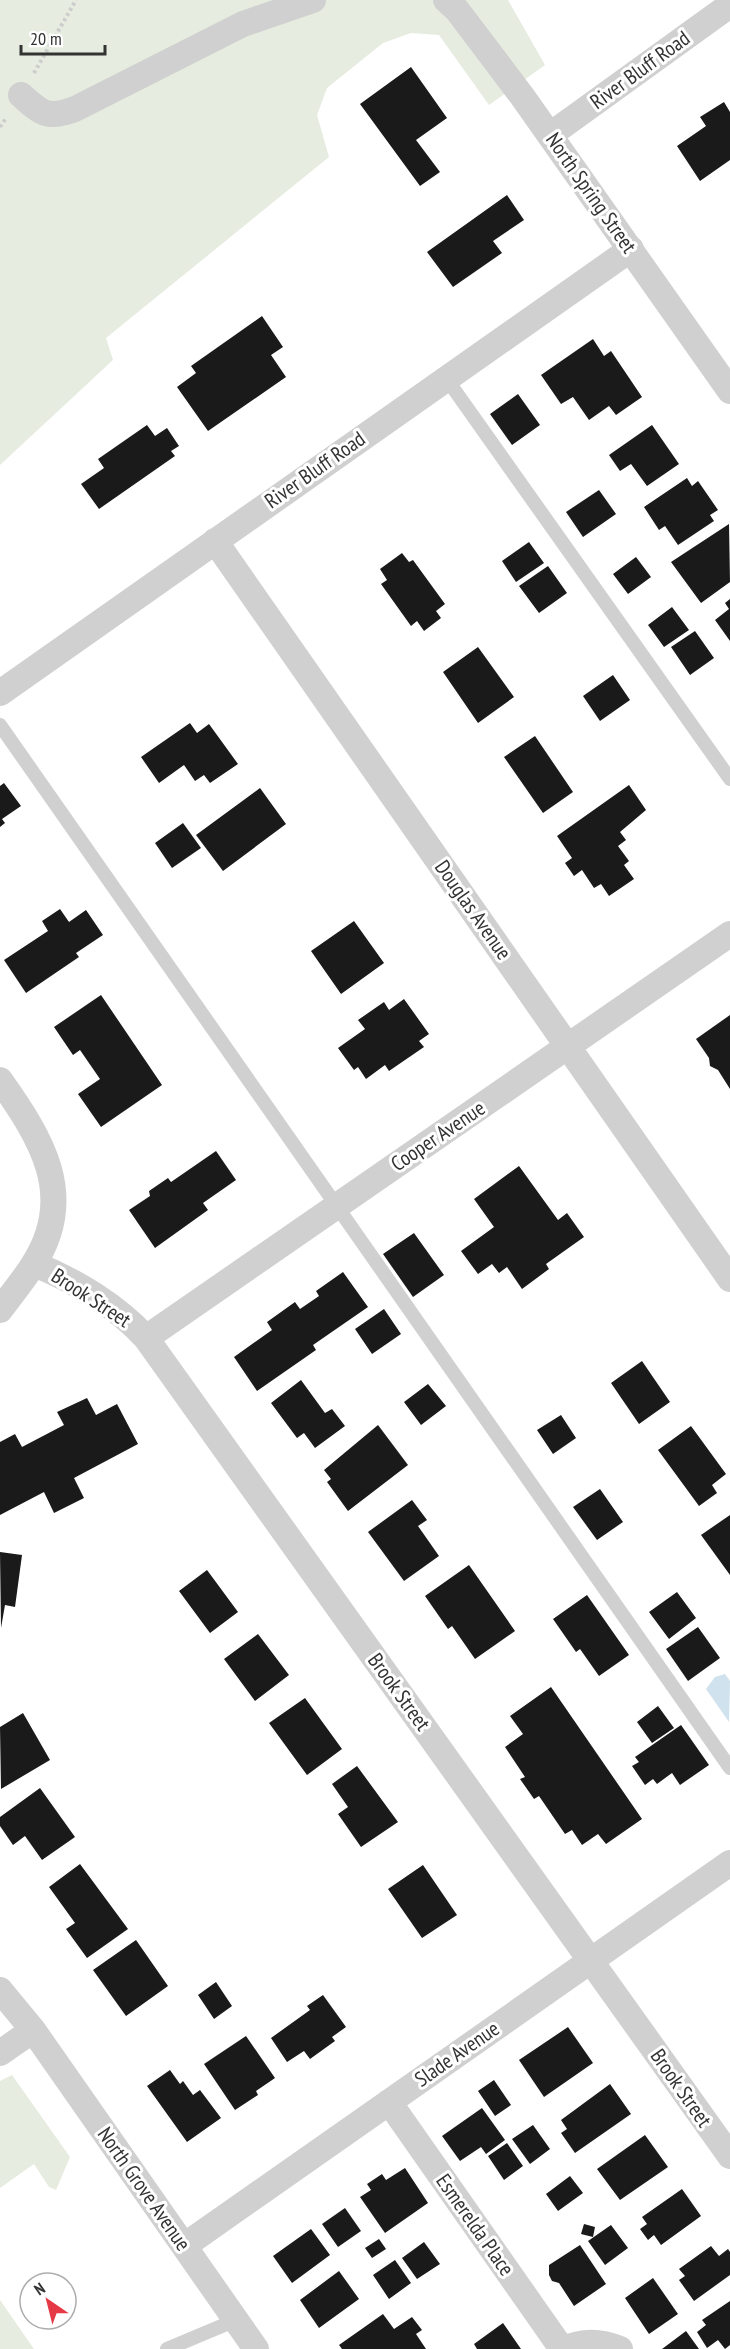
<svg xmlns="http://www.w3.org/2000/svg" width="730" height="2349" font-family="'PT Sans Narrow',sans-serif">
  <rect width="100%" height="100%" fill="#fff"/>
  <!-- green -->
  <path fill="#e6ecdf" d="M0 0H508L545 65 489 105 439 35 411 33 383 43 327 88 317 115 329 157 106 338 113 360 0 465Z
    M12 2075 70 2157 56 2190 49 2187 34 2164 0 2188V2081Z
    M0 2300 34 2349H0Z"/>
  <!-- water -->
  <path fill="#cfe2ee" d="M725 1674 730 1681 729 1722 706 1689 715 1677Z"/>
  <!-- building -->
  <path fill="#1a1a1a" d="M411 67 447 118 416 140 440 172 420 186 360 104Z
    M724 102 730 112V160L700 181 677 146 706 126 700 117Z
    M507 195 524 220 493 241 502 253 453 287 427 252Z
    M262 316 283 347 271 355 286 377 208 431 177 387 196 373 191 366Z
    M593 339 604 356 611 351 642 397 616 415 609 406 589 420 573 397 561 404 541 375Z
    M518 394 540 425 512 445 490 414Z
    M147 425 155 436 167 428 179 446 171 451 175 456 99 509 81 484 104 468 98 459Z
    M652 425 679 464 647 486 631 464 620 471 609 455Z
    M687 478 692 486 698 481 718 510 710 515 714 521 678 545 665 526 659 530 644 507Z
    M599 490 616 514 583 537 566 512Z
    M729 524 730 582 701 603 671 562Z
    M529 542 544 563 516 582 502 561Z
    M402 553 409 562 413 560 445 604 436 611 441 618 424 631 417 621 411 626 381 584 387 580 380 569Z
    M636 557 651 577 628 594 613 574Z
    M548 566 567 593 539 613 519 586Z
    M730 599V641L715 620 729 609 725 603Z
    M672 607 689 630 664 647 648 625Z
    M695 631 714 658 690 675 671 647Z
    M478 647 514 697 478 723 443 672Z
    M613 675 630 700 600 721 583 696Z
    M190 723 197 733 209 724 238 764 210 783 204 775 195 781 184 765 159 783 141 757Z
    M535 736 573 792 543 813 504 757Z
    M4 783 21 806 2 819 5 823 0 827V786Z
    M629 785 646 810 620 832 626 840 618 846 629 861 624 865 634 879 609 896 601 884 594 888 582 870 574 876 565 863 572 858 557 836Z
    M260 788 286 824 223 871 196 835Z
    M183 823 201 848 172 868 155 843Z
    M60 909 69 922 86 910 103 935 76 953 79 957 26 993 4 960 48 931 42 921Z
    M354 921 384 963 341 994 311 951Z
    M101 995 162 1085 101 1127 78 1094 100 1079 80 1050 73 1055 54 1027Z
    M404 999 429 1034 419 1041 424 1047 389 1071 385 1065 366 1079 358 1067 354 1070 338 1048 365 1029 358 1020 384 1002 389 1010Z
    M730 1015V1089L718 1070 710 1066 709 1058 696 1039Z
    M216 1151 236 1180 203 1203 208 1210 155 1248 129 1210 150 1196 149 1191 168 1178 171 1182Z
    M519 1166 558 1220 567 1213 584 1237 546 1264 549 1269 522 1289 507 1267 499 1273 492 1264 478 1274 461 1251 494 1227 474 1199Z
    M414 1233 444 1275 413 1297 383 1254Z
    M343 1272 368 1307 313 1345 316 1350 257 1391 234 1357 272 1330 267 1322 295 1302 300 1309 319 1296 316 1291Z
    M384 1309 401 1334 372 1354 355 1329Z
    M642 1361 670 1402 639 1424 611 1383Z
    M301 1380 325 1413 332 1409 345 1426 315 1448 304 1433 297 1438 271 1403Z
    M428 1384 446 1406 421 1425 404 1402Z
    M87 1398 96 1415 117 1404 138 1444 74 1478 84 1498 54 1513 44 1492 0 1515V1442L15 1434 22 1447 64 1425 57 1412Z
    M561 1415 576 1438 553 1454 537 1430Z
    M378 1425 408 1465 348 1511 327 1482 331 1479 324 1470Z
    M691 1426 726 1474 712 1485 717 1493 699 1506 658 1450Z
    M600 1489 623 1522 597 1540 573 1507Z
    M412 1500 427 1520 418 1526 439 1556 404 1581 368 1532Z
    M730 1515V1575L701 1535Z
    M0 1552 22 1555 15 1607 5 1605 1 1628Z
    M469 1565 515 1631 475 1659 452 1626 448 1629 425 1596Z
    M207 1570 238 1612 210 1633 179 1591Z
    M677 1592 696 1618 669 1639 649 1612Z
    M587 1595 629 1655 599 1676 580 1649 576 1652 553 1619Z
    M698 1627 720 1658 688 1681 666 1649Z
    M258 1634 289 1675 255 1701 224 1659Z
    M551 1687 642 1819 606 1844 598 1834 582 1845 572 1830 565 1834 539 1796 534 1799 520 1779 525 1777 505 1747 523 1734 510 1716Z
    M305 1698 342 1749 307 1775 269 1723Z
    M658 1706 674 1728 652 1743 637 1722Z
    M23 1713 50 1760 1 1789 0 1727Z
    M681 1725 709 1765 680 1785 672 1773 657 1784 653 1779 645 1785 632 1766 639 1762 635 1757Z
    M357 1766 398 1822 361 1847 338 1814 348 1807 332 1784Z
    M40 1788 75 1837 42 1860 25 1836 13 1845 0 1826V1817Z
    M80 1864 128 1929 87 1958 66 1929 75 1923 49 1887Z
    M423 1865 457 1915 422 1938 388 1889Z
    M136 1940 168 1986 126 2016 93 1970Z
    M216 1982 232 2006 214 2019 198 1995Z
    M323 1995 346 2027 332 2037 335 2041 310 2059 304 2051 287 2062 271 2038 310 2010 307 2006Z
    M568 2027 593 2063 544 2097 519 2060Z
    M246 2036 275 2078 256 2091 258 2095 235 2110 204 2064Z
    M170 2070 180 2084 183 2081 193 2095 200 2090 221 2118 187 2142 147 2086Z
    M494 2080 511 2105 495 2116 478 2091Z
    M610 2084 631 2114 575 2153 561 2133 567 2129 561 2120Z
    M482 2108 505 2140 486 2154 481 2147 460 2161 442 2136Z
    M533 2125 550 2149 530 2164 512 2139Z
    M645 2135 668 2167 620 2200 597 2169Z
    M507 2143 523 2166 504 2180 488 2156Z
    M405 2168 428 2203 385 2233 360 2197 371 2190 367 2184 382 2174 386 2180Z
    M570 2176 583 2193 558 2211 546 2194Z
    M682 2189 701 2216 661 2245 654 2235 648 2240 640 2229 647 2224 642 2217Z
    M345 2208 361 2231 338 2247 322 2224Z
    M584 2224 595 2227 593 2237 581 2234Z
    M611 2225 628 2248 605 2265 588 2241Z
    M311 2229 330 2255 292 2283 273 2256Z
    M379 2239 386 2249 372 2258 365 2248Z
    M424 2242 440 2264 417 2279 402 2258Z
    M580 2245 606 2284 574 2306 559 2283 552 2281 549 2275V2265Z
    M711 2246 719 2256 728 2249 730 2252V2275L694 2301 679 2280 685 2276 679 2269Z
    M395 2260 411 2283 389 2299 373 2275Z
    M339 2271 359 2299 319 2328 300 2300Z
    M653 2278 678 2314 649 2334 625 2298Z
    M730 2301V2345L725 2349 718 2340 707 2348 697 2332 706 2325 702 2320Z
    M383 2314 394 2329 412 2317 422 2330 416 2334 426 2349H342L339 2345Z
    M503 2323 521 2349H477L474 2344Z
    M686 2331 699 2349H662Z"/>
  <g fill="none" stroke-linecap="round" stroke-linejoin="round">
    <!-- path -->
    <path stroke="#cdcdcd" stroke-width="4" stroke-dasharray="3 3" stroke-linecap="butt" d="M34 73 76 0
      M0 127 6 118"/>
    <!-- service -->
    <path stroke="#d0d0d0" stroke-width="14" d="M446 378 730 779
      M0 725 730 1768
      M167 2349 236 2320"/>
    <!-- minor -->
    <path stroke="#d0d0d0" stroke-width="26" d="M446 0 457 10 522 96 730 391
      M21 95C42 114 47 119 75 109L243 24 313 0
      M550 135 730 5
      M215 541 730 1279
      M0 693 631 249
      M0 1080C41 1138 78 1196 33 1265 23 1281 11 1295 0 1310
      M34 1264C74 1280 117 1306 146 1338L730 2156
      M146 1338 730 934
      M0 1990 33 2030 256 2349
      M0 2053 33 2030
      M389 2102 562 2349
      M184 2246 730 1863
      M564 2349C583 2340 601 2341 620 2349"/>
  </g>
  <g text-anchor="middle" stroke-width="6" stroke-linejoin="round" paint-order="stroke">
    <!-- street labels -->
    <g font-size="21" fill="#333" stroke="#fff">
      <text transform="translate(640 70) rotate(-36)" y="7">River Bluff Road</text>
      <text transform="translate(591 193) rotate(55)" y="7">North Spring Street</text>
      <text transform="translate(315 470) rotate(-35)" y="7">River Bluff Road</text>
      <text transform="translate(473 910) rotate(55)" y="7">Douglas Avenue</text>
      <text transform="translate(438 1136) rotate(-34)" y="7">Cooper Avenue</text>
      <text transform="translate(91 1298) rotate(33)" y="7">Brook Street</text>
      <text transform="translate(399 1692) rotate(54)" y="7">Brook Street</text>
      <text transform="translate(457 2054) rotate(-35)" y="7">Slade Avenue</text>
      <text transform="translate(681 2088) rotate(55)" y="7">Brook Street</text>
      <text transform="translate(144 2189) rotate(55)" y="7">North Grove Avenue</text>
      <text transform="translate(475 2225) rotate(55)" y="7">Esmerelda Place</text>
    </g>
  </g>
  <!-- north arrow -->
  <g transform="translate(48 2301) rotate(325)"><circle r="28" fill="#ffffff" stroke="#adadad" stroke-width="1.5"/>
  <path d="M0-4.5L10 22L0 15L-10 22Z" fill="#e63946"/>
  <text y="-9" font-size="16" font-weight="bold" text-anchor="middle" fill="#333333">N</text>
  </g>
  <!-- scale -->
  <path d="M21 45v9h84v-9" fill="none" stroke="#333333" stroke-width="3"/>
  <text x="30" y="45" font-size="18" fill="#333333" stroke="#ffffff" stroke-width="4.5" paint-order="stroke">20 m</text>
</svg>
